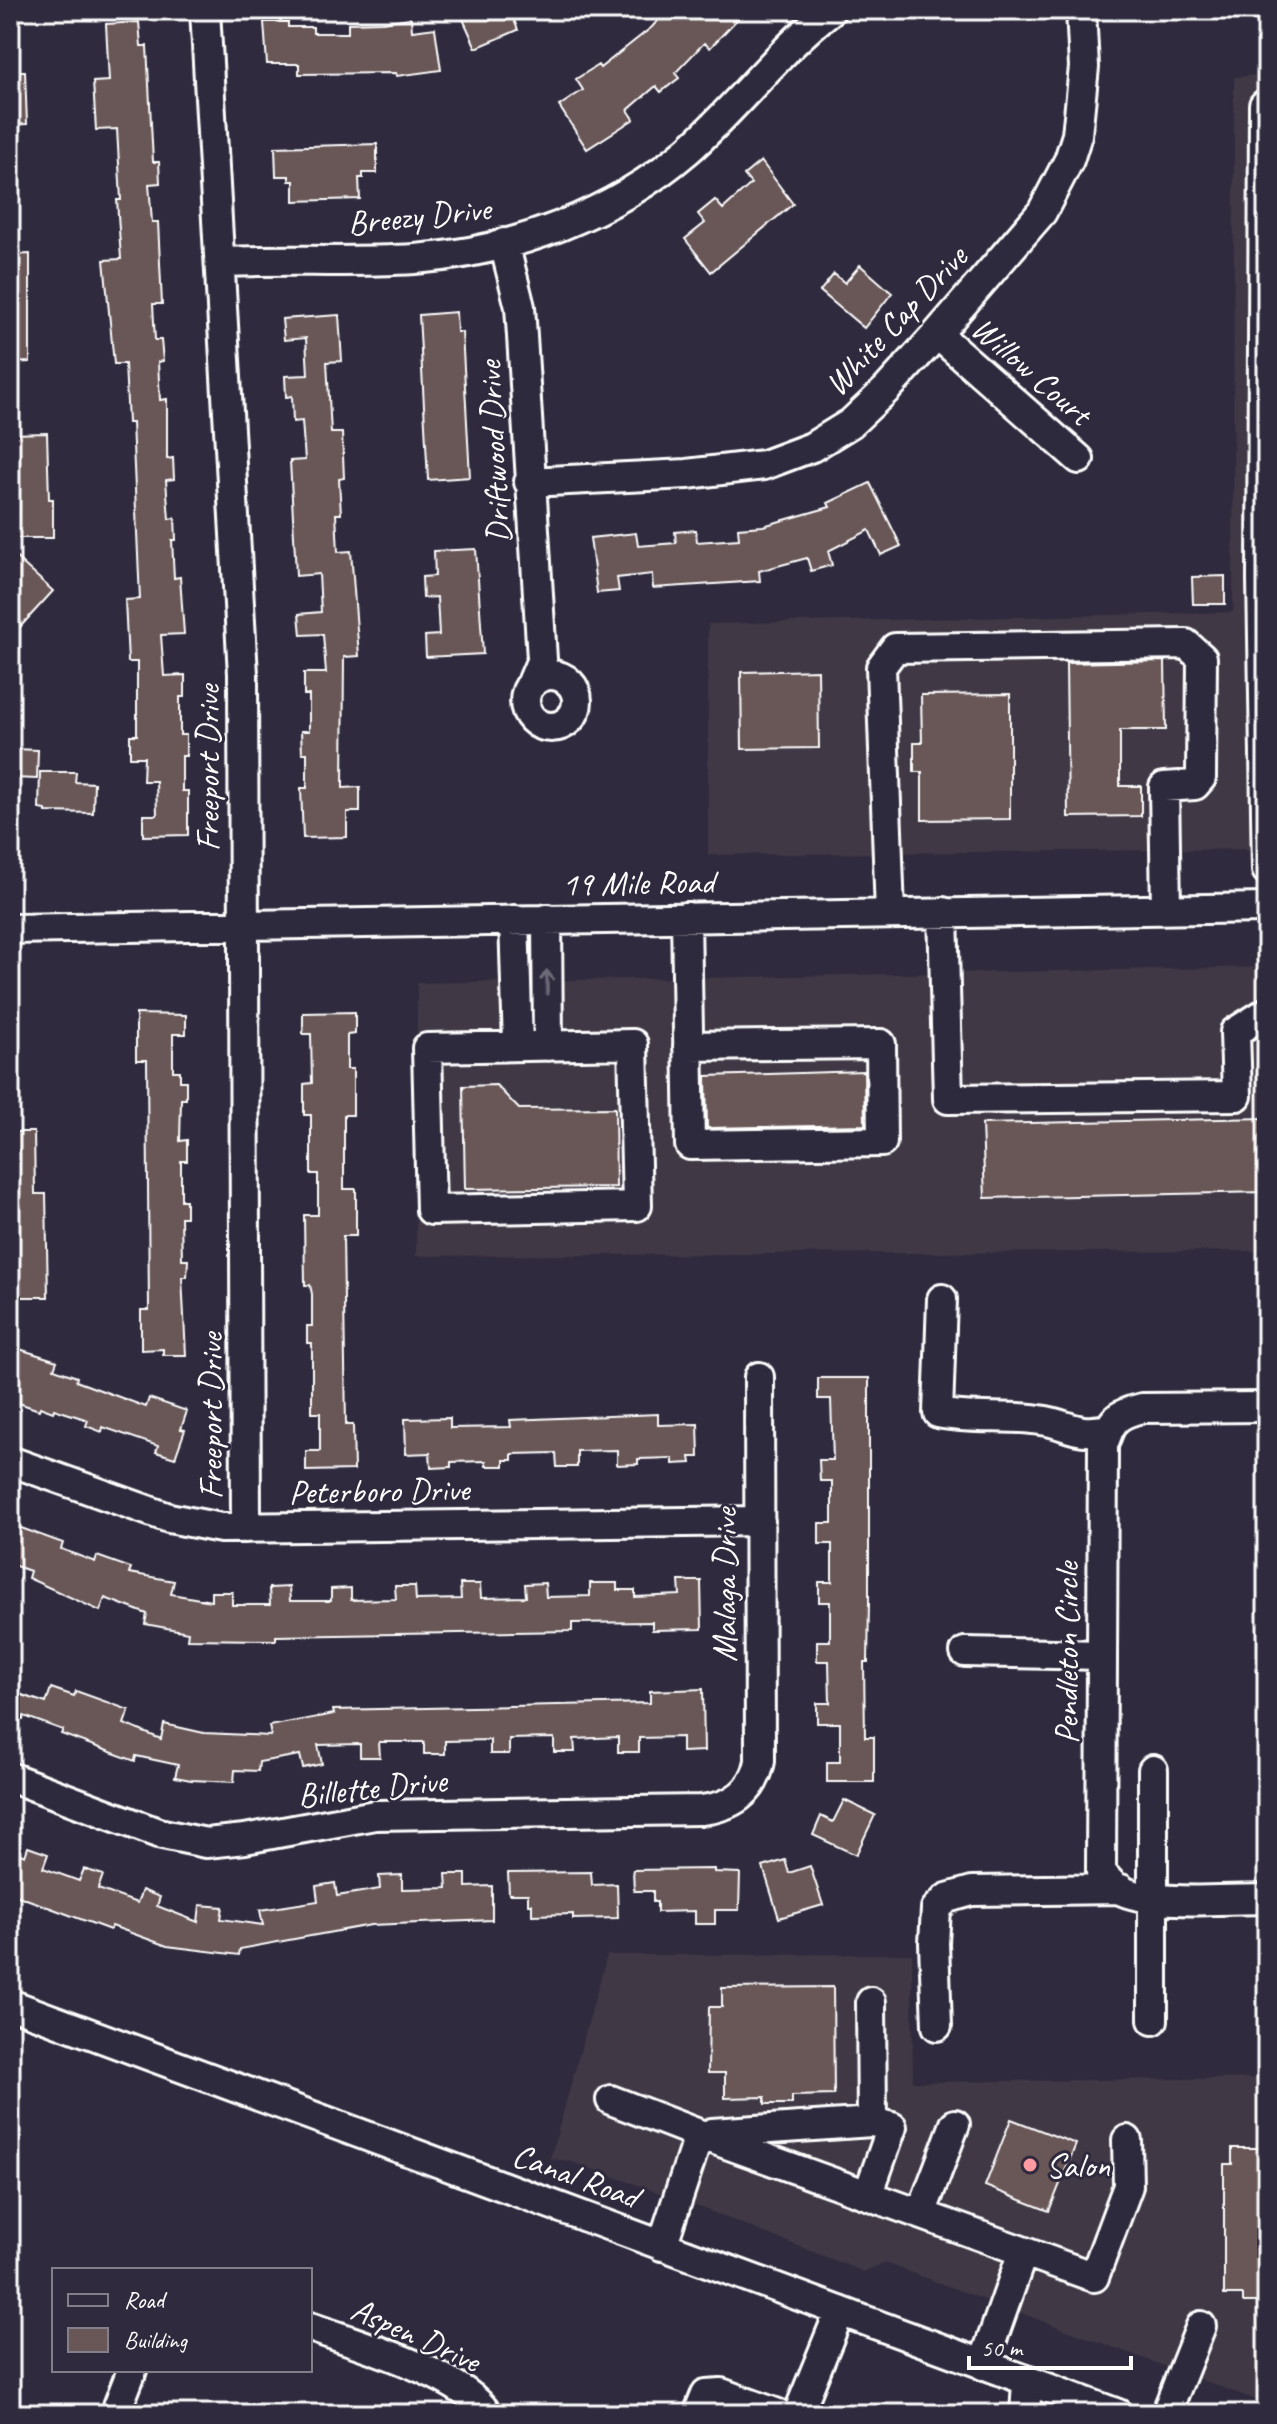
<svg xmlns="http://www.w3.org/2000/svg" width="1277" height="2424" font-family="Caveat,sans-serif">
  <rect width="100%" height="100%" fill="#2f2a3d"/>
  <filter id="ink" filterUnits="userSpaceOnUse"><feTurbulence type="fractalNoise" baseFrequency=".0125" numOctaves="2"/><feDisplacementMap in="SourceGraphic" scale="16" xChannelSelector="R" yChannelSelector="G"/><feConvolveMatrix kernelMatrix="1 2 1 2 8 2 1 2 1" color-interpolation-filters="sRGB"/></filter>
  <g filter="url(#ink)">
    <!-- built -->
    <path fill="#403745" d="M1267 74V849L708 855V624L1233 612 1234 77Z
      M1267 967V1251L416 1256 417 983Z
      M912 1954 913 2082 1267 2078V2404L885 2263 864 2272 694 2205 569 2161 550 2159 607 1955Z"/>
    <!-- building -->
    <path fill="#695657" stroke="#fff" stroke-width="2" d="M459 10H510L518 30 476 48Z
      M667 10H746L710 48 704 43 675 73 679 78 661 92 656 86 628 110 634 119 587 149 559 106 583 90 576 79 598 65 600 68 652 27Z
      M411 18 412 31 435 28 441 70 397 76 396 73 299 74V64H267L264 22H288V27H313V33H348V23L382 22Z
      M139 22 141 46H147L153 162H159L160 183 149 184 152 222H158L162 304H153L155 340H161L163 361 158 362 160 400 167 399V459L173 458 174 479 166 480 169 519 175 518 176 540H172L174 578 180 577 184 634 161 635 164 676 185 675V697H180V735H186V756H182V791H188V835L143 836V815H157L156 781H143L144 757H130V735H137V662H128L125 600 140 599 132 423H128L125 364H114L104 260 121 259 117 200H121L117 129 96 130 93 82 109 81 106 24Z
      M10 71H25L27 124 10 125Z
      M377 144V173H363V178H359L360 199 294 201V181H289V176H276L275 147Z
      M761 161 793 204 711 272 685 239 705 223 698 214 715 200 723 209 751 184 744 175Z
      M30 254V362L10 363V255Z
      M860 265 892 293 864 328 820 291 834 274 845 283Z
      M456 312 457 332H462L470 477 428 480 419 315Z
      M339 315 342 361 327 362 331 433H342L344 478 339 479 341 514H336L338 552 351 551 359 656 344 657 343 788 360 787V812H347V837L303 838 301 788H307V753H302L301 731H309V695H304V673H326L323 634 301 635 299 614 321 612 319 574 296 576 295 555 290 461 305 460 302 421 293 422 292 396 286 397 285 376 308 375 306 338 284 340 282 319Z
      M47 433 49 499H53V538H12V516L18 515V463H10V434Z
      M870 483 901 546 881 555 869 530 828 551 832 565 811 571 807 558 759 571 760 581 653 588 652 574 617 578 619 591 597 593 590 538 636 533 638 546 676 543 675 532 696 530 697 542 739 539 738 528 763 526 830 507 828 503Z
      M476 549 483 654 426 657 425 636 439 635 437 597 423 598 422 577 435 576 434 551Z
      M10 552 53 591 20 627 10 618Z
      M1225 576V604H1193L1192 577Z
      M1165 661 1166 730H1120V786H1141V816L1068 817 1066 663Z
      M818 670 819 748 742 749 741 672Z
      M1010 694V819L922 820V772H914V743H922L921 695Z
      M14 749 38 750 37 779 13 778Z
      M40 772H76L75 782 94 783 93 813 46 812V810L39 809Z
      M355 1012V1034L347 1035V1069H353V1115H344V1189H356V1236H343L346 1425H353L354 1470 306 1471V1451H320V1413H312V1343H307V1326H312V1294L310 1285H305L304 1215H318V1174H311V1115H304V1084L312 1083 311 1034H303V1013Z
      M136 1014 186 1015V1034H173V1071H180V1081H186V1099H181L180 1141 187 1140V1161H181V1200H186V1217H181L182 1260H188L187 1277H182L186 1355H163V1349L141 1350V1310H149L147 1060H136Z
      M864 1071 865 1125 707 1128 706 1076Z
      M496 1085 519 1109 615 1108 616 1187 465 1189 463 1086Z
      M1267 1118V1192L985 1198 982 1124Z
      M10 1132H34L35 1194H46L48 1297H10V1275L13 1274 12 1238H10V1213H12Z
      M10 1346 57 1361 54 1369 77 1377 76 1381 146 1407 149 1398 187 1411 181 1429 185 1430 175 1458 156 1452 158 1446 103 1427 102 1432 86 1426 88 1420 54 1409 53 1412 40 1407 39 1410 10 1400Z
      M818 1378H869V1603L868 1662H864L865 1737H874V1782H827V1762H840V1723H817V1703H830L829 1661H817V1641H830V1602H819V1582H832V1544H819V1523H832V1481H820L819 1460H833L831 1399H818Z
      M658 1414V1425L698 1424 699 1457H690L691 1463 673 1464V1458L638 1459V1464L617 1465V1450L577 1451V1467H557L556 1453 512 1454V1460H504V1466H486V1461L451 1462V1467L431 1468 430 1453 406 1454 405 1419 450 1418V1428L511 1427 510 1420Z
      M10 1524 63 1543 61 1549 95 1562 97 1556 131 1568 129 1573 174 1581 171 1594 211 1601V1592H232V1605H270L269 1588 289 1587 290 1601H331V1589L351 1588V1600L396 1599 395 1586H415L416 1600 461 1599 460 1584H480L481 1598 526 1597 525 1584 545 1583 546 1597 590 1596V1583H617V1590H635V1597L680 1595 679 1581H701L702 1629 652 1630V1622L572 1623V1631L276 1636V1640L187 1639 188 1632 145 1624 147 1614 105 1598 100 1611 28 1578 30 1571 10 1564Z
      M51 1688 74 1696 76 1691 129 1710 124 1724 161 1739 164 1724 204 1733 271 1736 269 1726 334 1714 333 1710 650 1703V1691L703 1689 704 1751 682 1752V1737L639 1738V1752H618V1737L574 1739 575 1752H554V1738L509 1739V1754H490V1740L445 1741V1754H424V1742H379L380 1757H360V1744L318 1745 322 1764 303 1768 300 1755 259 1762 258 1771 235 1770 234 1782 191 1780 175 1777 178 1765 136 1756 135 1761 61 1734 63 1730 24 1716 23 1720 10 1715V1691L46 1703Z
      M844 1800 875 1815 856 1855 813 1835 821 1816 833 1822Z
      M28 1847 48 1854 43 1868 79 1881 84 1869 103 1875 98 1889 137 1903 142 1890 160 1897 157 1906 198 1922 200 1905 223 1907 221 1919 263 1925 260 1910 318 1901 316 1886 335 1883 337 1896 380 1889 379 1876 402 1875V1889L447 1888 446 1874H466V1887L492 1886V1920L371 1925 240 1949 239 1955 167 1946 112 1926 110 1930 10 1893V1850L25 1856Z
      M785 1860 789 1873 810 1866 823 1905 779 1918 763 1867Z
      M714 1869V1872L740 1873 739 1910H715V1924H695V1911L657 1912V1902H653V1891H634L633 1870Z
      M591 1872 592 1885 617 1884 618 1918 573 1919V1914L532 1915V1904H528V1894H509L508 1873Z
      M833 1987 834 2095 792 2096V2104H765V2097L725 2098V2073H708L709 2007H722V1988Z
      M1011 2119 1076 2144 1049 2211 985 2186Z
      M1232 2148H1261V2164H1267V2302H1243V2295H1224V2164H1232Z"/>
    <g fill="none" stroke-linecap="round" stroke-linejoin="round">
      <!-- minor casing -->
      <g stroke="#fff" stroke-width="34">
        <path id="minor" d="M205 10 243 674 246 1528
          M1267 105H1264L1262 579H1267
          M504 243 520 307 522 336 542 659 531 685
          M221 262C285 259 351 263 415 259 512 252 614 214 688 150 738 106 778 51 831 10
          M937 334 1079 459
          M529 482 687 474 764 465 812 447 851 423 887 389 937 334 1042 212 1069 160 1077 135 1084 67 1081 10
          M1262 579 1267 870
          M525 701a26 26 0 1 1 52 0a26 26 0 1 1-52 0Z
          M943 912 948 1099 1237 1096 1235 1032 1267 1012
          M890 913 881 667 895 648 1186 644 1202 658 1201 778 1195 785 1164 787 1166 909
          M686 917 690 1145 882 1142 881 1044 688 1046
          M547 919 548 1046
          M514 920 518 1046
          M10 929 1267 908
          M633 1044 637 1206 431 1210 427 1048Z
          M942 1299 938 1413C972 1420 1006 1415 1040 1420 1070 1424 1074 1436 1108 1429
          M1267 1407 1142 1408C1116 1414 1111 1420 1103 1446L1101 1872C1105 1876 1109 1882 1114 1886 1140 1907 1231 1899 1267 1899
          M10 1461 169 1518 221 1528 760 1521
          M965 1652 1102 1655
          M1153 1770V2020
          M10 1777 158 1833 206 1843 245 1839 375 1815 701 1810C731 1807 754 1793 760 1761L759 1377
          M10 2004 1118 2414
          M937 2026 934 1943 936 1909 947 1898 972 1891 1121 1889
          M611 2100 699 2134 662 2246
          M712 2133 872 2122
          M699 2134 1094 2277 1128 2186 1127 2140
          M868 2195 892 2127 872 2122 871 2002
          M921 2214 955 2124
          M310 2327C355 2343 463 2374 487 2414
          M983 2365 1023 2252
          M115 2414 132 2370
          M698 2414 706 2394 721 2393 778 2414
          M798 2414 840 2311
          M1025 2414 1027 2382
          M1166 2414 1201 2326"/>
      </g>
      <!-- minor -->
      <use href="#minor" stroke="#2f2a3d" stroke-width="28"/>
    </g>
    <!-- one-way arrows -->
    <defs><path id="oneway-shaft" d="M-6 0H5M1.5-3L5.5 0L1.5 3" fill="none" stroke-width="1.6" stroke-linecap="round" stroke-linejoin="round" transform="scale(2)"/></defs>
    <use stroke="#6d6a77" href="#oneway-shaft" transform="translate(547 982) rotate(-91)"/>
  </g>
  <!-- markers -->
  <circle fill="#ff9aa2" stroke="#2f2a3d" stroke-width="3" cx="1030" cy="2165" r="8"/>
  <g text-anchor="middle" stroke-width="6" stroke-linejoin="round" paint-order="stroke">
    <!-- street labels -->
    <g font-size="34" fill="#fff" stroke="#2f2a3d">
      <text transform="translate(419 215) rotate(-6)" y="12">Breezy Drive</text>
      <text transform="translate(895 320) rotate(-47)" y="12">White Cap Drive</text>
      <text transform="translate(1032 370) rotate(41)" y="12">Willow Court</text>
      <text transform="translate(493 452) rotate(-93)" y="12">Driftwood Drive</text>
      <text transform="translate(207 768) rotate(-90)" y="12">Freeport Drive</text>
      <text transform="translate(638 882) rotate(-1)" y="12">19 Mile Road</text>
      <text transform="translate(210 1416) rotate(-90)" y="12">Freeport Drive</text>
      <text transform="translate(379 1490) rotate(-1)" y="12">Peterboro Drive</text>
      <text transform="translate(724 1585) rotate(-90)" y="12">Malaga Drive</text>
      <text transform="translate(1066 1653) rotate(-90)" y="12">Pendleton Circle</text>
      <text transform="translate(372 1787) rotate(-6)" y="12">Billette Drive</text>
      <text transform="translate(576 2175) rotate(20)" y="12">Canal Road</text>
      <text transform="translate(416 2334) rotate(24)" y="12">Aspen Drive</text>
    </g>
    <!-- poi labels -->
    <g font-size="34" fill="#fff" stroke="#2f2a3d" text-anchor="start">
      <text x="1046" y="2177">Salon</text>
    </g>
  </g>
  <!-- margin -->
  <rect width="1277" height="2424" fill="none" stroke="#2f2a3d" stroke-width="40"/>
  <rect x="20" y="20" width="1237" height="2384" fill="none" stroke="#fff" stroke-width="3" filter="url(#ink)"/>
  <!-- legend -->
  <rect x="52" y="2268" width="260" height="104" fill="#2f2a3d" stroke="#827f8b" stroke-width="2"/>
  <rect x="68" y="2294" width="40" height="12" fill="#2f2a3d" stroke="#827f8b" stroke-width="2"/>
  <text x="124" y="2308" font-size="24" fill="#ffffff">Road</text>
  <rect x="68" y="2328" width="40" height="24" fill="#695657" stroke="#827f8b" stroke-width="2"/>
  <text x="124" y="2348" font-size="24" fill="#ffffff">Building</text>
  <!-- scale -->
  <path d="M969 2356v12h162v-12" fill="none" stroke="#ffffff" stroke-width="4"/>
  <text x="981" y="2356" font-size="24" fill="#ffffff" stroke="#2f2a3d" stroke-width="6" paint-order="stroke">50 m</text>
</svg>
